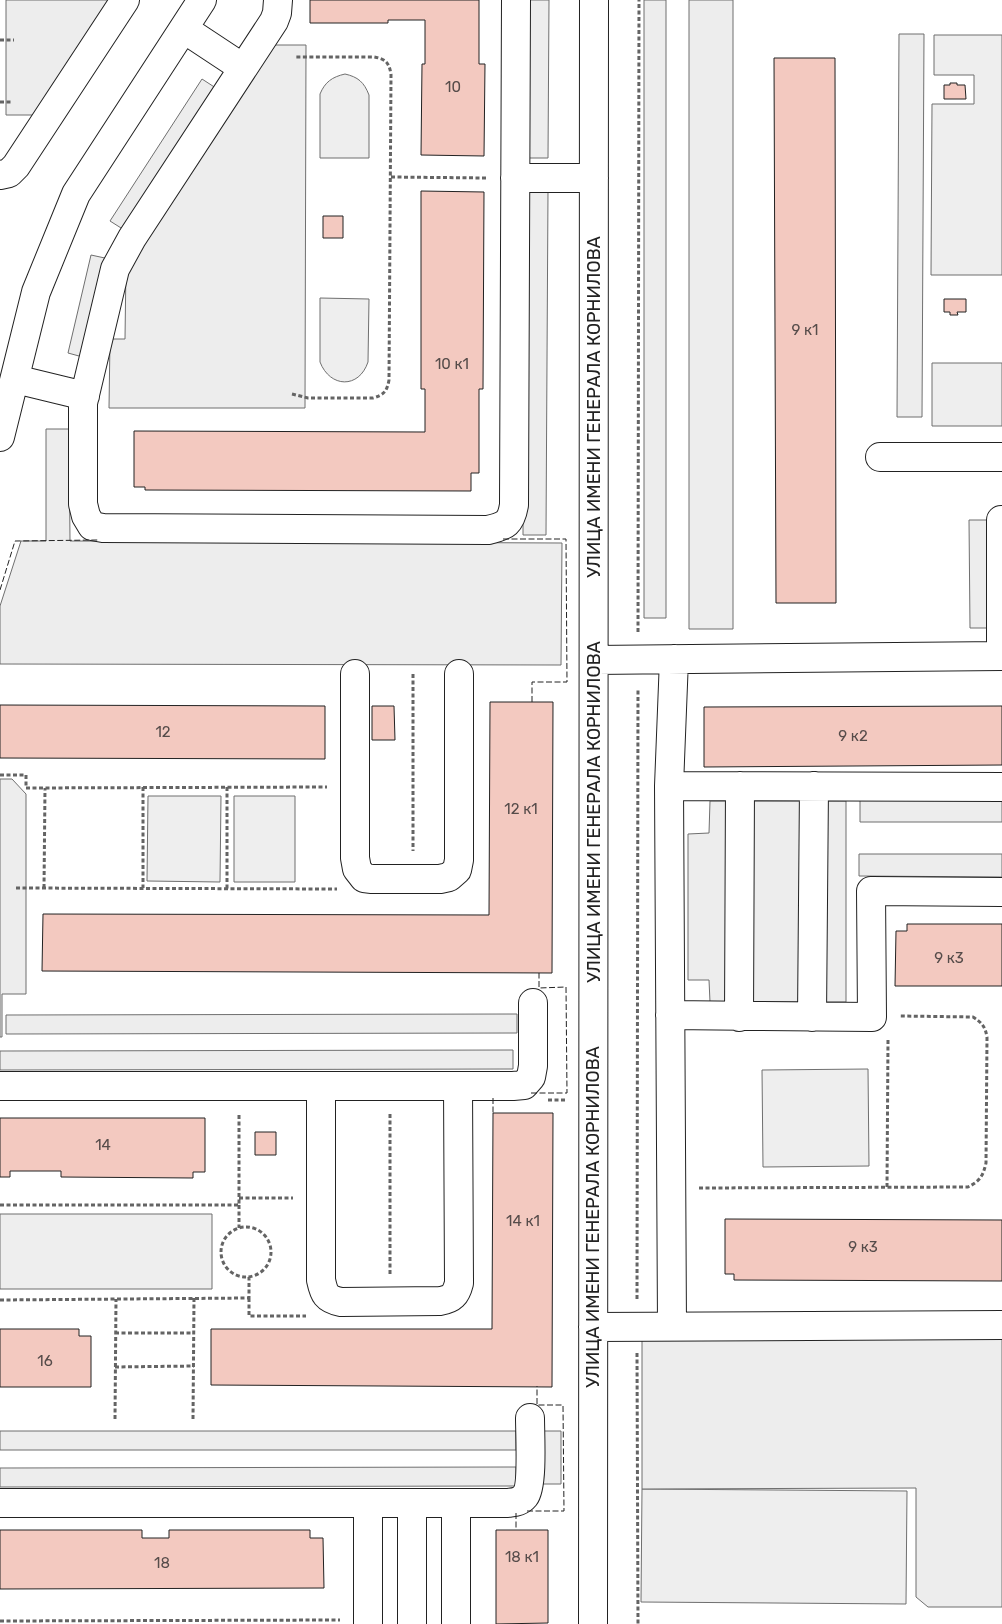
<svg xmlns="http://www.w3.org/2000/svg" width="1002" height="1624" font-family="Rubik,sans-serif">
  <rect width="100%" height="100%" fill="#fff"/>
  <!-- green -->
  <path fill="#eee" stroke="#6f6f6f" d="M934 35H1002V275H931L932 104H974V75H934Z
    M345 74C358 77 364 82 369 95V158H320V94C325 82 332 77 345 74Z
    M320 298 369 299 368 362C359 389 330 388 320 362Z
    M932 363H1002V426H932Z
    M148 796H221L220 882 147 881Z
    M234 796H295V882H234Z
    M868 1069 869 1166 763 1167 762 1070Z
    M0 1214H212V1289H0Z
    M642 1489 907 1491 906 1604 641 1602Z"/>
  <!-- parking -->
  <path fill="#ededed" stroke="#6f6f6f" d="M6 0H110L40 115H6Z
    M525 0H549L548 158H525Z
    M644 0H666V618H644Z
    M689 0H733V629H689Z
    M899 34H924L922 417H897Z
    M265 45H306L305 408H109L110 339H125L126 264Z
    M202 79 222 92 129 233 110 221Z
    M524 191H548L546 535H523Z
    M91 255 114 260 90 359 68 353Z
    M46 429H69L70 541 562 543 561 665 0 664V606L21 541H46Z
    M969 520H1002V628H970Z
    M0 779H12L26 794V994H2V1037H0Z
    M860 799 1002 800V822H860Z
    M710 801H846V1002H710L709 980H688V834L709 833Z
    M859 854H1002V877L859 876Z
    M517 1014V1033L6 1034V1015Z
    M513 1050V1069L0 1070V1051Z
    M1002 1331V1607H928L916 1597V1488L642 1489V1332Z
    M0 1431H516V1450H0Z
    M542 1431H561V1484H542Z
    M516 1467V1486L0 1487V1468Z"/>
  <!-- building -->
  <path fill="#f3c9c0" stroke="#222" d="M310 0H479V64H485L484 156 421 155 422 64H425V20H388V23H310Z
    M774 58H835L836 603H776Z
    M950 83H957V85H965L966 99H944V85H950Z
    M421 191 484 192 483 389H479V473H471V491L145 490V487H134V431L425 432V389H421Z
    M323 216H343V238H323Z
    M944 299H966V312H957L958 315H950V312H944Z
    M490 702H553L552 973 42 971 43 914 489 915Z
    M0 705 325 706V759L0 758Z
    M372 706H394L395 740H372Z
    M1002 706V765L704 767V707Z
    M907 924H1002V986H895L896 931H907Z
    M493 1113H553L552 1387 211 1385V1329H492Z
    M0 1118H205V1172H193V1178L61 1177V1171H10V1177H0Z
    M255 1132H276V1155H255Z
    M725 1219 1002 1220V1281L734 1280V1274H725Z
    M0 1329H79V1336H91V1387H0Z
    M0 1530H142V1538H169V1530H310V1538H323L324 1588 0 1589Z
    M496 1530H548V1623L496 1624Z"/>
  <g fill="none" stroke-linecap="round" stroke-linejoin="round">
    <!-- minor casing -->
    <g stroke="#222" stroke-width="30">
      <path id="minor" d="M278 0 277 13 274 21 132 238 115 269 83 403V504L86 516 92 526 103 528 488 530C506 526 511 523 514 505L516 0
        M184 29 243 68
        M0 175 9 173 16 166 125 0
        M515 178H594
        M15 379 85 396
        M0 437 36 292 76 194 202 0
        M880 457H1002
        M1001 520V656
        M594 660 1002 656
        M355 674V858L357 869 364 878 372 879H440L449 877 457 870 459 860V674
        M669 786 1002 787
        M670 1015 872 1017 871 891 1002 892
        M739 1017 740 786
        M812 1017 814 786
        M0 1086H513L524 1085 531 1077 533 1066V1003
        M321 1086V1280C324 1294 326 1299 341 1302L440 1301C452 1299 456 1295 459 1283L458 1086
        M672 1326 669 786 674 659
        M593 1327 1002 1325
        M0 1503H508C515 1502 520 1502 525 1496 533 1486 530 1433 530 1418
        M368 1503V1624
        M412 1503V1624
        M456 1503V1624
        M593 1624 594 0"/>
    </g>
    <!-- path -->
    <path stroke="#646464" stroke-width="3" stroke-dasharray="4 2.5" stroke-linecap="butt" d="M0 40H14
      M0 102H13
      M391 177 487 178
      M292 394 308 398H373C384 395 387 391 389 380L391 74C389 63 386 59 374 57H294
      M638 632 639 0
      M413 674V851
      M0 775H26V788L327 787
      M143 787V888
      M227 787V889
      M16 888 337 889
      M44 888 45 788
      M548 1100H567
      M390 1114V1275
      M887 1187 888 1040
      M699 1188 968 1187C980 1181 983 1176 986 1163L987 1037C985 1026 982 1023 973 1017L900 1016
      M239 1198H293
      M0 1205H239V1114
      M239 1205V1228
      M221 1252a25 25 0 1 1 50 0a25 25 0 1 1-50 0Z
      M249 1298V1316H306
      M637 1299 638 688
      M0 1300 249 1298V1277
      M115 1333H194
      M637 1353 638 1624
      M115 1367 194 1366
      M115 1419 116 1299
      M193 1419 194 1298
      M0 1621 340 1620"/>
    <!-- minor -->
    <use href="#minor" stroke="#fff" stroke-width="28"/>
    <!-- fence -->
    <path stroke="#222" stroke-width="1" stroke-dasharray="6 2.5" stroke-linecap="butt" d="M503 539H566L567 682H532V702
      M0 590 15 541 98 540
      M531 1093H567L566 987 539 988V973
      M493 1098V1113
      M527 1511H564L563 1405H537V1386
      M516 1513V1530"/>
  </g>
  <g text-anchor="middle" stroke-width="4" stroke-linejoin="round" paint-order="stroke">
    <!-- number labels -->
    <g font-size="15" fill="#564c4a">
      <text x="453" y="92">10</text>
      <text x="805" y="335">9 к1</text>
      <text x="452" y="369">10 к1</text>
      <text x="163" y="737">12</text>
      <text x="853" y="741">9 к2</text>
      <text x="521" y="814">12 к1</text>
      <text x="949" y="963">9 к3</text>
      <text x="103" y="1150">14</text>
      <text x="523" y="1226">14 к1</text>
      <text x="863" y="1252">9 к3</text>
      <text x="45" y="1366">16</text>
      <text x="522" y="1562">18 к1</text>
      <text x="162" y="1568">18</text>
    </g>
    <!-- street labels -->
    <g font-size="18" fill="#222" stroke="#fff">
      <text transform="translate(594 407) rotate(-90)" y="6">УЛИЦА ИМЕНИ ГЕНЕРАЛА КОРНИЛОВА</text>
      <text transform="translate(594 812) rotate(-90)" y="6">УЛИЦА ИМЕНИ ГЕНЕРАЛА КОРНИЛОВА</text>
      <text transform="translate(593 1217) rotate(-90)" y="6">УЛИЦА ИМЕНИ ГЕНЕРАЛА КОРНИЛОВА</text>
    </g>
  </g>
</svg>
